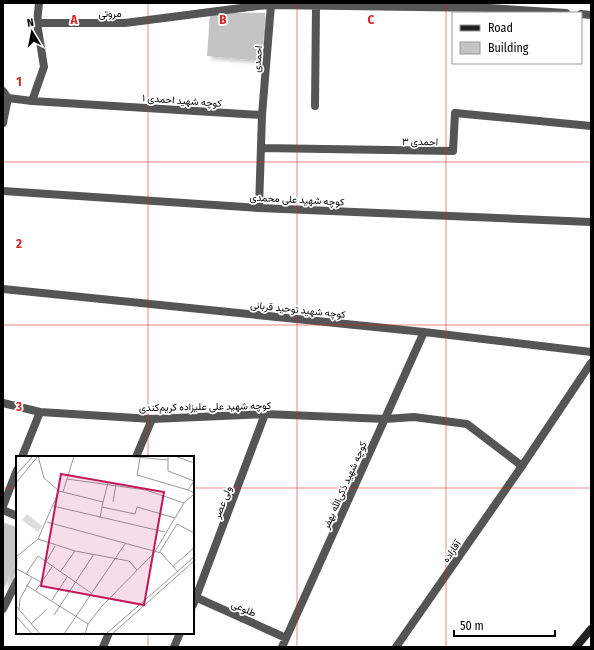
<svg xmlns="http://www.w3.org/2000/svg" width="594" height="650" font-family="'Fira Sans Condensed',Vazirmatn,sans-serif">
  <defs>
    <filter id="shadow"><feDropShadow dx="4.5" dy="2.5" stdDeviation="2" flood-color="#0004"/></filter>
  </defs>
  <rect width="100%" height="100%" fill="#fff"/>
  <!-- building -->
  <path fill="#c4c4c4" filter="url(#shadow)" d="M210 13H265L262 61 207 56Z
    M3 522 17 528V559L3 591Z"/>
  <g fill="none" stroke-linecap="round" stroke-linejoin="round">
    <!-- minor -->
    <path stroke="#555" stroke-width="8" d="M581 14 591 15
      M37 23H125L257 6 271 5 489 8 566 13
      M3 91 8 98 3 123
      M8 98 32 101 262 115 259 208
      M32 101 44 67 37 23 39 3
      M315 106 316 6
      M262 115 271 5
      M261 148 453 151 455 113 591 126
      M3 191 259 208 591 222
      M3 289 424 332 591 352
      M3 403 40 412 152 419 265 414 385 419 414 417 467 424 522 466
      M22 457 40 412
      M136 457 152 419
      M3 506 17 470
      M3 510 17 516
      M193 596 286 638
      M193 605 265 414
      M3 609 17 581
      M103 647 109 633
      M174 647 180 633
      M282 647 424 332"/>
    <!-- tertiary -->
    <path stroke="#555" stroke-width="8" d="M396 647 522 466 591 363"/>
    <!-- secondary -->
    <path stroke="#222" stroke-width="8" d="M576 647 591 629"/>
  </g>
  <!-- grid -->
  <path fill="none" stroke="#d62828" stroke-width="1" stroke-opacity="0.55" d="M148 3V457M297 3V647M446 3V647M3 162H591M3 325H591M3 488H17M193 488H591M148 633V647"/>
  <g text-anchor="middle" stroke-width="3.5" stroke-linejoin="round" paint-order="stroke">
    <!-- street labels -->
    <g font-size="10" fill="#000" stroke="#fff">
      <text x="110" y="17">مروتی</text>
      <text transform="translate(257 59) rotate(-85)" y="4">احمدی</text>
      <text transform="translate(182 100) rotate(4)" y="4">کوچه شهید احمدی ۱</text>
      <text transform="translate(420 141) rotate(1)" y="4">احمدی ۳</text>
      <text transform="translate(297 199) rotate(3)" y="4">کوچه شهید علی محمدی</text>
      <text transform="translate(298 309) rotate(6)" y="4">کوچه شهید توحید قربانی</text>
      <text transform="translate(205 406) rotate(-1)" y="4">کوچه شهید علی علیزاده کریم‌کندی</text>
      <text transform="translate(344 485) rotate(-66)" y="4">کوچه شهید ذکی‌الله بهفر</text>
      <text transform="translate(222 502) rotate(-69)" y="4">ولی عصر</text>
      <text transform="translate(451 551) rotate(-55)" y="4">آقازاده</text>
      <text transform="translate(244 608) rotate(24)" y="4">طلوعی</text>
    </g>
  </g>
  <!-- overview -->
  <g transform="translate(16 456)">
    <rect width="178" height="178" fill="#fff"/>
    <path d="M11 58 26 70 22 76 6 64Z" fill="#dcdcdc"/>
    <path fill="none" stroke="#999" stroke-width="1" d="M22 0 28 22 43 35M109 0 152 4M152 0V15L178 25M159 0 178 7M124 2 121 19 172 34M0 19 17 0M51 23 130 34 168 47M178 25 172 34 178 37M0 27 22 0M43 35 87 46 84 62M47 36 58 0M87 46 92 27M97 46 100 28M37 50 149 76M86 51 119 58 121 51 159 62M31 66 145 97 162 116M22 83 59 95 113 105 121 114M143 97 161 68 178 77M0 101 22 83 43 35M30 106 39 90M157 110 178 92M1 113 25 126M44 116 59 95M10 118 22 100 75 137M0 129 1 101M10 129 72 168M20 134 36 111M36 144 51 121M0 150 24 178M3 154 4 143 16 121M38 159 78 98M0 160 16 178M15 168 30 154M48 178 109 88M69 178 72 168 86 150 138 97 168 47 178 38M90 178 178 101M96 178 178 105"/>
    <path fill="#c2185b" fill-opacity="0.15" stroke="#c2185b" stroke-width="2" d="M45 18 148 36 128 149 25 130Z"/>
    <rect width="178" height="178" fill="none" stroke="#000" stroke-width="2"/>
  </g>
  <g font-size="13" text-anchor="middle" font-weight="bold" fill="#d62828" stroke="#fff" stroke-width="3.5" stroke-linejoin="round" paint-order="stroke">
    <text x="74" y="24">A</text>
    <text x="223" y="24">B</text>
    <text x="371" y="24">C</text>
    <text x="19" y="86">1</text>
    <text x="19" y="248">2</text>
    <text x="19" y="411">3</text>
  </g>
  <!-- border -->
  <rect width="594" height="650" fill="none" stroke="#000000" stroke-width="8"/>
  <!-- legend -->
  <rect x="452" y="12" width="130" height="52" fill="#ffffff" stroke="#999999"/>
  <rect x="460" y="25" width="20" height="6" fill="#222222" stroke="#999999"/>
  <text x="488" y="32" font-size="12" fill="#000000">Road</text>
  <rect x="460" y="42" width="20" height="12" fill="#c4c4c4" stroke="#999999"/>
  <text x="488" y="52" font-size="12" fill="#000000">Building</text>
  <!-- north arrow -->
  <g transform="translate(32 32) rotate(350)" stroke="#ffffff" stroke-width="3" paint-order="stroke">
  <path d="M0-3L7 15L0 10L-7 15Z" fill="#000000"/>
  <text y="-6" font-size="11" font-weight="bold" text-anchor="middle" fill="#000000">N</text>
  </g>
  <!-- scale -->
  <path d="M454 630v6h101v-6" fill="none" stroke="#000000" stroke-width="2"/>
  <text x="460" y="630" font-size="12" fill="#000000" stroke="#ffffff" stroke-width="3" paint-order="stroke">50 m</text>
</svg>
